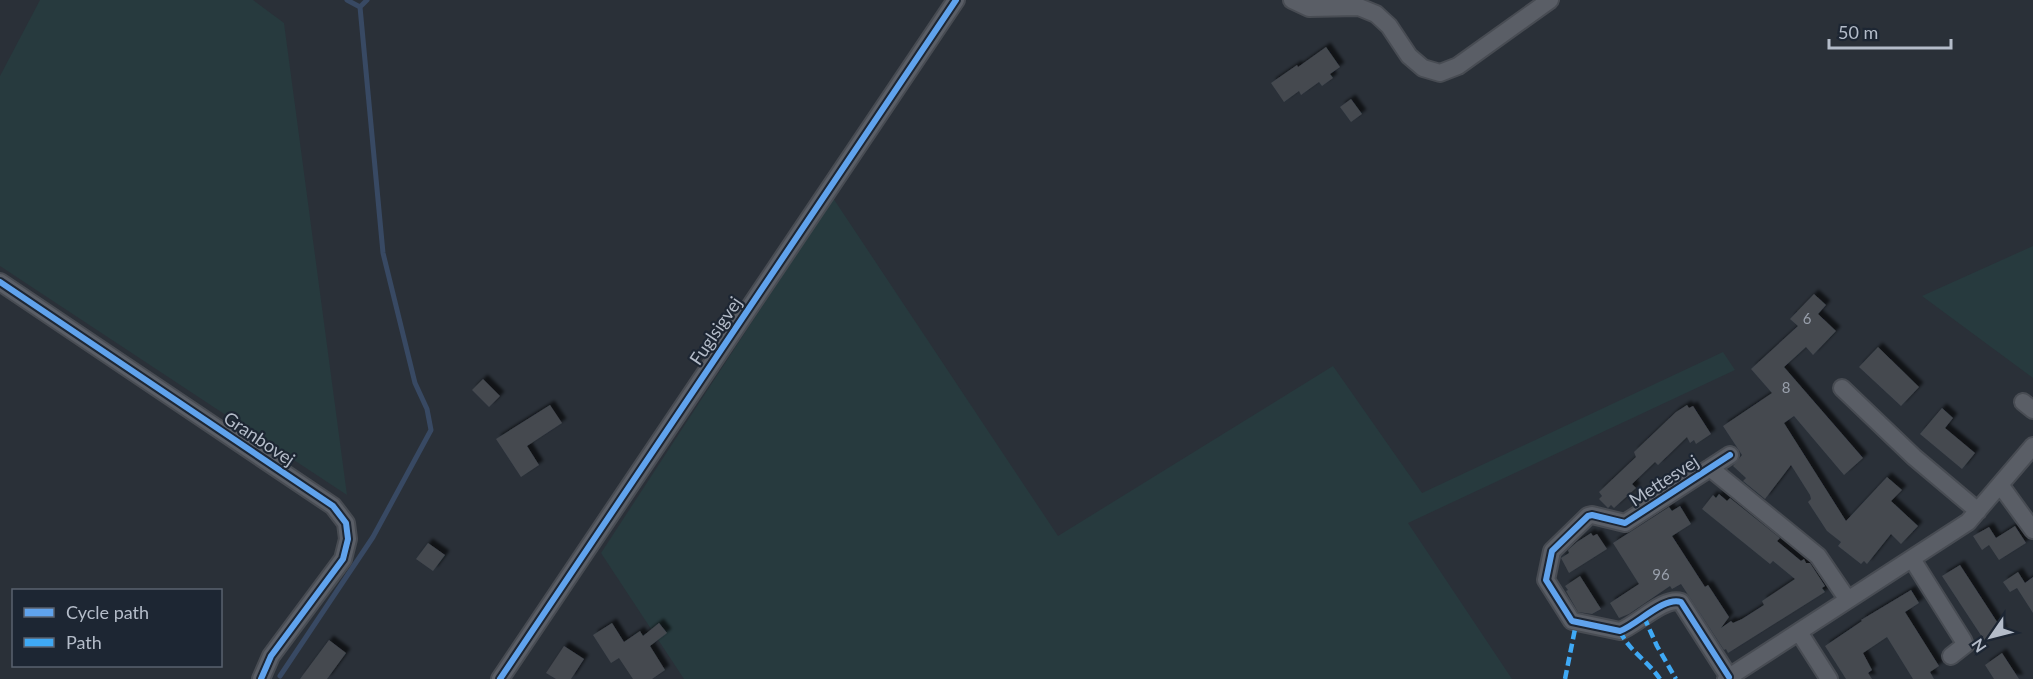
<svg xmlns="http://www.w3.org/2000/svg" width="2033" height="679" font-family="Lato,sans-serif">
  <defs>
    <filter id="shadow"><feDropShadow dx="4.5" dy="-4.5" stdDeviation="1.5" flood-color="#0009"/></filter>
  </defs>
  <rect width="100%" height="100%" fill="#2a3038"/>
  <!-- green -->
  <path fill="#273a3e" d="M40 0H253L284 23 347 495 0 266V76Z
    M833 198 1058 536 1333 366 1422 493 1723 352 1735 370 1408 523 1512 679H684L601 553Z
    M2033 246V378L1922 296Z"/>
  <g fill="none" stroke-linecap="round" stroke-linejoin="round">
    <!-- stream -->
    <path stroke="#384963" stroke-width="5" d="M347 0 360 7
      M280 676 373 537 431 430 427 409 415 383 383 253 360 7 367 0"/>
  </g>
  <!-- building -->
  <path fill="#444950" filter="url(#shadow)" d="M1326 47 1340 67 1330 74 1333 78 1322 86 1319 82 1301 95 1299 91 1284 102 1271 83 1297 65 1298 67Z
    M1351 99 1362 114 1351 122 1340 107Z
    M1814 294 1826 305 1818 314 1836 331 1813 355 1806 347 1784 367 1863 458 1844 475 1794 416 1784 423 1846 521 1887 477 1902 490 1891 501 1918 526 1901 544 1891 534 1867 564 1864 561 1861 564 1838 546 1841 542 1827 531 1808 502 1811 499 1810 495 1791 465 1765 499 1743 481 1746 478 1733 466 1742 455 1723 426 1772 393 1751 369 1798 326 1790 319Z
    M1878 347 1919 387 1901 406 1859 367Z
    M483 379 500 396 489 407 472 390Z
    M550 405 562 423 527 446 539 465 521 477 496 439Z
    M1687 405 1689 408 1693 406 1711 434 1696 444 1694 440 1690 443 1687 437 1658 465 1655 462 1632 484 1636 488 1614 508 1611 505 1608 508 1599 499 1602 496 1599 492 1636 457 1634 452 1676 412Z
    M1942 408 1953 418 1945 428 1975 453 1962 469 1920 434Z
    M1719 494 1727 501 1730 498 1780 538 1777 541 1801 561 1804 559 1806 563H1810L1825 586 1822 588 1825 592 1728 653 1726 649 1724 650 1681 584 1672 589 1670 586 1629 614 1619 618 1610 603 1639 584 1613 543 1669 507 1672 511 1680 506 1691 524 1672 536 1705 587 1708 585 1729 617 1721 628 1731 621 1733 623 1742 619 1764 605 1762 601 1795 579 1773 561 1770 564 1702 509 1713 495 1716 498Z
    M2015 526 2026 543 1999 560 1989 545 1982 550 1973 536 1989 527 1996 538Z
    M1591 533 1593 536 1597 534 1607 549 1569 573 1561 558 1569 553 1568 550 1577 542Z
    M428 543 445 555 433 571 416 559Z
    M1960 565 2003 631 1986 643 1942 576Z
    M2018 572 2025 583 2033 577V613L2017 588 2010 592 2003 582Z
    M1580 576 1601 609 1592 614 1578 612 1566 591 1568 590 1565 586Z
    M1911 590 1919 603 1905 612 1939 666 1930 672 1934 679H1913L1887 637 1863 653 1872 670 1868 673 1872 679H1846L1825 646 1862 621 1861 620Z
    M612 623 624 642 640 631 643 636 659 623 667 633 650 646 665 670 652 679H633L619 658 611 663 593 635Z
    M329 640 346 653 327 679H300Z
    M564 646 584 659 571 679H556L546 673Z
    M2002 653 2019 679H1994L1985 665Z"/>
  <g fill="none" stroke-linecap="round" stroke-linejoin="round">
    <!-- minor casing -->
    <g stroke="#484c53" stroke-width="20">
      <path id="minor" d="M1292 0 1309 8 1359 7 1376 14 1389 26 1409 56 1423 68 1440 73 1458 66 1550 0
        M0 282 333 506 346 523 348 539 343 559 271 656 261 679
        M1842 388 1914 457 1978 511
        M2023 402 2033 410
        M1710 468 1818 556 1848 600
        M2001 486 2033 530
        M1912 559 1963 640 1965 645 1951 656
        M1799 632 1829 679
        M1729 677 1681 602C1664 596 1637 625 1620 631L1572 621 1546 580 1552 551 1588 516 1592 515 1625 523 1730 455
        M500 679 956 0
        M1726 679 1968 522 2033 446"/>
    </g>
    <!-- minor -->
    <use href="#minor" stroke="#5a5e66" stroke-width="16"/>
    <!-- quiet -->
    <path stroke="#3fa9f5" stroke-width="4.5" stroke-dasharray="9 4.5" stroke-linecap="butt" d="M1644 617 1657 646 1676 679
      M1620 631C1629 651 1647 660 1660 679
      M1565 679 1576 624"/>
    <!-- cycleway casing -->
    <g stroke="#1d2633" stroke-width="10">
      <path id="cycleway" d="M0 282 333 506 346 523 348 539 343 559 271 656 261 679
        M1729 677 1681 602C1664 596 1637 625 1620 631L1572 621 1546 580 1552 551 1588 516 1592 515 1625 523 1730 455
        M500 679 956 0"/>
    </g>
    <!-- cycleway -->
    <use href="#cycleway" stroke="#60a3ed" stroke-width="6"/>
  </g>
  <g text-anchor="middle" stroke-width="4.5" stroke-linejoin="round" paint-order="stroke">
    <!-- number labels -->
    <g font-size="15" fill="#989fab">
      <text x="1807" y="324">6</text>
      <text x="1786" y="393">8</text>
      <text x="1661" y="580">96</text>
    </g>
    <!-- street labels -->
    <g font-size="18" fill="#b4bcc9" stroke="#1d2633">
      <text transform="translate(716 331) rotate(-56)" y="6">Fuglsigvej</text>
      <text transform="translate(259 439) rotate(34)" y="6">Granbovej</text>
      <text transform="translate(1664 481) rotate(-33)" y="6">Mettesvej</text>
    </g>
  </g>
  <!-- legend -->
  <rect x="12" y="589" width="210" height="78" fill="#1d2633" stroke="#59626f" stroke-width="1.5"/>
  <rect x="24" y="608" width="30" height="9" fill="#60a3ed" stroke="#59626f" stroke-width="1.5"/>
  <text x="66" y="619" font-size="18" fill="#b4bcc9">Cycle path</text>
  <rect x="24" y="638" width="30" height="9" fill="#3fa9f5" stroke="#59626f" stroke-width="1.5"/>
  <text x="66" y="649" font-size="18" fill="#b4bcc9">Path</text>
  <!-- north arrow -->
  <g transform="translate(1991 637) rotate(235)" stroke="#1d2633" stroke-width="4.5" paint-order="stroke">
  <path d="M0-4.5L10 22L0 15L-10 22Z" fill="#b4bcc9"/>
  <text y="-9" font-size="16" font-weight="bold" text-anchor="middle" fill="#b4bcc9">N</text>
  </g>
  <!-- scale -->
  <path d="M1829 39v9h122v-9" fill="none" stroke="#b4bcc9" stroke-width="3"/>
  <text x="1838" y="39" font-size="18" fill="#b4bcc9" stroke="#1d2633" stroke-width="4.5" paint-order="stroke">50 m</text>
</svg>
